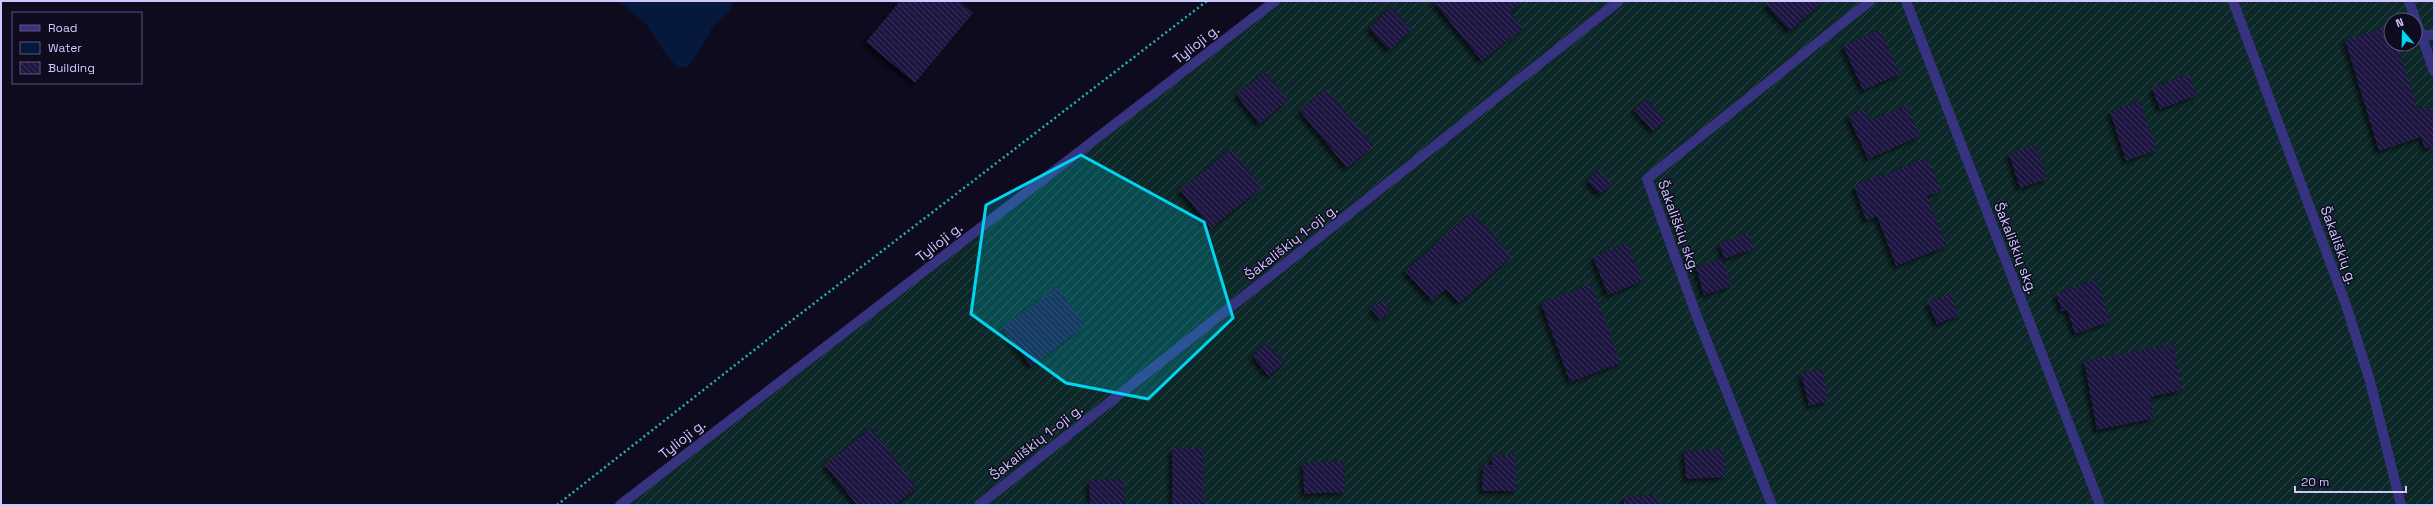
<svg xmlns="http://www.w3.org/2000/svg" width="2435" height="506" font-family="'Space Grotesk',sans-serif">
  <defs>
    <pattern id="garden-furrows" width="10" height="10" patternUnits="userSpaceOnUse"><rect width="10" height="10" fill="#0d2828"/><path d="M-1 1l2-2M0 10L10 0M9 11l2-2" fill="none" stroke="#2f4648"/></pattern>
    <pattern id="building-back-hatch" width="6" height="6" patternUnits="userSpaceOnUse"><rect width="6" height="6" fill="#1f1640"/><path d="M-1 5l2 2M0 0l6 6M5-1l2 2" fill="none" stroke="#3e365d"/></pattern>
    <filter id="shadow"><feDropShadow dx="-3.5" dy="3.5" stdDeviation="2" flood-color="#0009"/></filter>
  </defs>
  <rect width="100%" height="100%" fill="#0e0b1e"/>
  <!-- garden -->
  <path fill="url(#garden-furrows)" fill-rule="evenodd" d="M1275 1H2434V505H620ZM2391 20H2415V44H2391Z"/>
  <!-- water -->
  <path fill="#06183b" d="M619 1H734C729 18 719 17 711 30 703 43 698 56 687 67L678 68 665 53 647 25Z"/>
  <!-- building -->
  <path fill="url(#building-back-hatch)" filter="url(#shadow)" d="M900 1H959L973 13 915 83 866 42Z
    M1433 1H1523L1510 12 1523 28 1482 61Z
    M1771 1H1823L1790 31 1766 5Z
    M1392 7 1412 30 1389 50 1369 28Z
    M2391 26V44H2397L2417 109 2428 105 2434 125V146L2425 149 2421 137 2379 151 2345 40Z
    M1880 30 1900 74 1863 90 1843 46Z
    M1266 72 1288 100 1259 124 1236 94Z
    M2189 74 2197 95 2160 109 2152 88Z
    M1326 89 1374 146 1347 168 1300 111Z
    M1647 99 1665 120 1653 131 1634 110Z
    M2140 101 2156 150 2126 161 2110 112Z
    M1907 105 1920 136 1868 159 1848 116 1865 109 1871 121Z
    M2036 145 2047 179 2020 188 2009 154Z
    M1231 149 1262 187 1211 228 1180 190Z
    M1928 158 1941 191 1927 196 1947 246 1896 266 1877 216 1866 220 1854 186Z
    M1599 170 1612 184 1600 194 1587 181Z
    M1472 212 1512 256 1459 303 1446 289 1432 301 1405 271Z
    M1748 233 1754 248 1725 259 1719 244Z
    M1627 243 1642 281 1608 295 1593 257Z
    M1723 259 1731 286 1704 295 1696 267Z
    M2096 279 2111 321 2075 334 2067 310 2062 311 2056 294Z
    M1591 284 1621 363 1570 382 1541 303Z
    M1057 287 1085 325 1031 366 1002 328Z
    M1951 294 1959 315 1937 324 1928 303Z
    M1382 300 1390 311 1380 319 1371 309Z
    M1267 343 1284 363 1269 376 1252 356Z
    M2173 344 2182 390 2150 397 2154 418 2097 430 2084 361Z
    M1821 369 1829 401 1809 406 1801 374Z
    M871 428 917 487 895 505H857L825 465Z
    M1172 448 1203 449V505L1172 504Z
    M1724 449 1725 477 1686 479 1684 451Z
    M1492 455H1516V491H1482L1483 465H1492Z
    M1344 461 1345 492 1304 494 1303 463Z
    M1124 479V505H1090L1089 480Z
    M1658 495V505H1624V497Z"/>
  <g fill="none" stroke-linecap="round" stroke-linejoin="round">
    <!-- path -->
    <path stroke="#26b4af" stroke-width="2.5" stroke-dasharray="2 3" stroke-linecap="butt" d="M557 505 795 318 1207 1"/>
    <!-- minor -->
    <path stroke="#373380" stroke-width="10" d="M1906 1 2100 505
      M2233 1 2346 305 2370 381 2401 505
      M2409 1 2434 71
      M2421 35H2434
      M620 505 1275 1
      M979 505 1619 1
      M1772 505 1696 314 1647 179 1870 1"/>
  </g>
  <!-- marked area -->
  <path fill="#00d5f2" fill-opacity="0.2" stroke="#00d5f2" stroke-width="3" stroke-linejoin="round" d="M1081 155 1204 222 1233 318 1148 399 1066 383 971 314 986 205Z"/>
  <g text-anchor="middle" stroke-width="3" stroke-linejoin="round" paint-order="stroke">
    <!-- street labels -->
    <g font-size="14" fill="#cfc7ff" stroke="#0e0b1e">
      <text transform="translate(1196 44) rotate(-38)" y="5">Tylioji g.</text>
      <text transform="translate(1679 226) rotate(70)" y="5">Šakališkių skg.</text>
      <text transform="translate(939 242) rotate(-38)" y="5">Tylioji g.</text>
      <text transform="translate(1291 242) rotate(-38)" y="5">Šakališkių 1-oji g.</text>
      <text transform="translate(2339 245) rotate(70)" y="5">Šakališkių g.</text>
      <text transform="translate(2016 248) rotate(69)" y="5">Šakališkių skg.</text>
      <text transform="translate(682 439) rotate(-38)" y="5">Tylioji g.</text>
      <text transform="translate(1036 442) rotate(-38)" y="5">Šakališkių 1-oji g.</text>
    </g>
  </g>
  <!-- border -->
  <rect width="2435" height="506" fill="none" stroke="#cfc7ff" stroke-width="4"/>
  <!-- legend -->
  <rect x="12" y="12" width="130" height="72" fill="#0e0b1e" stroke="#5b5678"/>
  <rect x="20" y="25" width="20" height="6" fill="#373380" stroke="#5b5678"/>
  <text x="48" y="32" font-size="12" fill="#cfc7ff">Road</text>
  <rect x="20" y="42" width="20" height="12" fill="#06183b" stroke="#5b5678"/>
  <text x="48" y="52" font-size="12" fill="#cfc7ff">Water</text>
  <rect x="20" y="62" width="20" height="12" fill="url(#building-back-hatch)" stroke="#5b5678"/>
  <text x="48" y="72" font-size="12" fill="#cfc7ff">Building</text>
  <!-- north arrow -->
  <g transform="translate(2403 32) rotate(340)"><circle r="19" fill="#0e0b1e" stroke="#5b5678"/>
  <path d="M0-3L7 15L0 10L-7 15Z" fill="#00d5f2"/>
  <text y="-6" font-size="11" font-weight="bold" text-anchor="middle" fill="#cfc7ff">N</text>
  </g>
  <!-- scale -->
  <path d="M2295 486v6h111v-6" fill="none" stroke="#cfc7ff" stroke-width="2"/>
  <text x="2301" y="486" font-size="12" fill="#cfc7ff" stroke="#0e0b1e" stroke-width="3" paint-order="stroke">20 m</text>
</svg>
